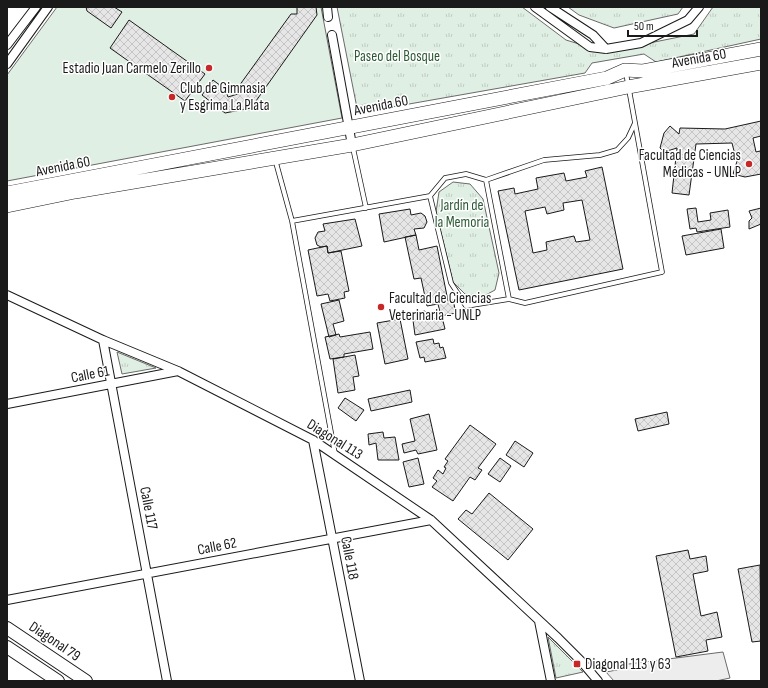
<svg xmlns="http://www.w3.org/2000/svg" width="768" height="688" font-family="'Sofia Sans Condensed',sans-serif">
  <defs>
    <pattern id="park-tufts" width="24" height="20" patternUnits="userSpaceOnUse"><rect width="24" height="20" fill="#e0efe3"/><path d="M3 7l-1-3M5 7V3M7 7l1-3M15 17l-1-3M17 17v-4M19 17l1-3" fill="none" stroke="#c0ccc2"/></pattern>
    <pattern id="building-cross-hatch" width="8" height="8" patternUnits="userSpaceOnUse"><rect width="8" height="8" fill="#e6e6e6"/><path d="M0 0l8 8M0 8l8-8" fill="none" stroke="#c5c5c5"/></pattern>
  </defs>
  <rect width="100%" height="100%" fill="#fff"/>
  <!-- park -->
  <path fill="url(#park-tufts)" stroke="#6a6a6a" d="M337 7H522L566 40 605 52 694 34 713 7H761V39L656 62 644 54 592 63 585 73 358 113Z
    M568 7H683L678 14 614 28 579 15Z
    M453 182 470 184 483 199 499 273 495 290 482 297 465 294 453 282 436 212 439 192Z
    M117 352 156 368 122 374Z
    M548 637 583 672 556 678Z"/>
  <!-- pitch -->
  <path fill="#e0efe3" stroke="#6a6a6a" d="M57 7H321L342 118 7 181V75Z"/>
  <!-- parking -->
  <path fill="#ededed" stroke="#6a6a6a" d="M723 652 730 678 716 681H614L606 672 622 669 621 665Z"/>
  <!-- building -->
  <path fill="url(#building-cross-hatch)" stroke="#1a1a1a" fill-rule="evenodd" d="M86 7H114L122 12 111 28 87 11Z
    M297 7H316L317 15 251 108 225 113 202 95 213 80 225 89 228 97 241 93 239 86 291 14H297Z
    M129 20 205 74 185 101 110 48Z
    M761 121V136L753 138 756 152 760 151 761 153V174L745 177 733 174 739 155H735L732 143 696 144 689 195 672 193 677 148 664 152 660 148 664 133 670 126 679 134 680 128 725 129Z
    M602 167 623 269 519 290 498 191 514 188 515 194 538 189 536 178 564 173 566 181 587 177 585 171ZM582 200 590 240 576 242 574 236 546 242 547 250 533 253 525 211 545 207 547 214 564 210 563 203Z
    M696 208 698 222 711 220 710 213 728 210 730 227 697 232 696 228 690 229 687 209Z
    M761 208V224L749 229V221L752 218 749 211Z
    M410 209 411 215 421 213 425 216 427 222 424 228 414 229 416 235 384 242 379 214Z
    M355 219 362 246 328 253 327 246 321 247 317 245 315 238 318 232 325 231 323 224Z
    M721 229 724 248 686 255 682 236Z
    M416 235 419 250 437 246 448 301 453 300 456 313 441 316 438 304 427 306 421 278 414 279 405 237Z
    M327 246 328 253 341 251 349 291 344 292 345 298 330 301 328 294 317 296 308 250Z
    M339 300 344 321 333 324 336 335 329 337 321 304Z
    M425 311 427 320 442 317 445 329 415 335 412 313Z
    M400 319 408 359 385 364 377 323Z
    M370 332 373 349 344 354V357L330 359 325 337 339 334 340 337Z
    M433 339 434 344 439 343 440 348 443 347 446 358 425 362 424 357 420 358 416 342Z
    M355 355 359 376 353 377 355 390 338 393 333 359Z
    M410 390 412 402 371 411 368 399Z
    M345 398 364 410 356 421 338 408Z
    M667 412 669 424 638 431 635 419Z
    M429 414 437 450 418 454 416 450 404 453 402 444 415 441 410 419Z
    M470 425 496 444 478 468 482 470 475 480 470 477 453 501 432 487 437 481 433 478 438 470 443 474 446 468 444 467 448 461 445 459Z
    M383 432 384 438 395 437 399 460H378L376 443 369 445 368 434Z
    M515 441 533 453 524 467 506 455Z
    M418 458 424 484 409 487 403 462Z
    M500 458 511 466 500 482 488 474Z
    M489 493 533 529 508 560 458 519 466 510 472 514Z
    M688 550 690 559 706 556 708 571 693 574 701 616 717 612 722 637 706 640 708 651 676 657 656 556Z
    M760 565 761 641 752 642 738 569Z"/>
  <g fill="none" stroke-linecap="round" stroke-linejoin="round">
    <!-- lane casing -->
    <g stroke="#1a1a1a" stroke-width="5.5">
      <path id="lane" d="M353 148 366 208
        M275 159 292 221 335 454
        M486 180 544 160 600 155 617 150 628 138 635 123
        M292 221 430 196 445 178 466 174 486 180 509 299 466 306 451 283 430 196
        M509 299 525 303 662 272 626 73"/>
    </g>
    <!-- street casing -->
    <g stroke="#1a1a1a" stroke-width="10">
      <path id="street" d="M327 7 328 17
        M535 7 590 47 606 49 641 43 688 20 699 7
        M550 7 593 35 606 49
        M332 35 352 145
        M7 45 36 7
        M7 64 48 7
        M7 295 103 340 178 371 313 440 431 520 558 638 581 661 598 681
        M103 340 167 681
        M7 404 178 371
        M313 440 360 681
        M7 600 431 520
        M539 621 551 681"/>
    </g>
    <!-- secondary casing -->
    <g stroke="#1a1a1a" stroke-width="14">
      <path id="secondary" d="M7 628 86 681
        M7 647 58 681"/>
    </g>
    <!-- primary casing -->
    <g stroke="#1a1a1a" stroke-width="14">
      <path id="primary" d="M7 193 607 78 625 70 643 71 761 49
        M7 206 75 192 352 145 628 87 761 63"/>
    </g>
    <!-- lane -->
    <use href="#lane" stroke="#fff" stroke-width="4"/>
    <!-- street -->
    <use href="#street" stroke="#fff" stroke-width="8"/>
    <!-- secondary -->
    <use href="#secondary" stroke="#fff" stroke-width="12"/>
    <!-- primary -->
    <use href="#primary" stroke="#fff" stroke-width="13"/>
  </g>
  <!-- markers -->
  <g fill="#c62828" stroke="#fff" stroke-width="1.5">
    <circle cx="209" cy="68" r="4"/>
    <circle cx="172" cy="97" r="4"/>
    <circle cx="749" cy="164" r="4"/>
    <circle cx="381" cy="307" r="4"/>
    <rect x="573" y="660" width="8" height="8" rx="2"/>
  </g>
  <g text-anchor="middle" stroke-width="3" stroke-linejoin="round" paint-order="stroke">
    <!-- park labels -->
    <g font-size="15" fill="#2b5a34" stroke="#fff">
      <text x="397" y="61">Paseo del Bosque</text>
      <text x="462" y="210">Jardín de<tspan x="462" dy="17">la Memoria</tspan></text>
    </g>
    <!-- street labels -->
    <g font-size="15" fill="#1a1a1a" stroke="#fff">
      <text transform="translate(699 58) rotate(-10)" y="5">Avenida 60</text>
      <text transform="translate(381 105) rotate(-11)" y="5">Avenida 60</text>
      <text transform="translate(63 166) rotate(-11)" y="5">Avenida 60</text>
      <text transform="translate(90 374) rotate(-11)" y="5">Calle 61</text>
      <text transform="translate(335 439) rotate(32)" y="5">Diagonal 113</text>
      <text transform="translate(149 508) rotate(79)" y="5">Calle 117</text>
      <text transform="translate(217 546) rotate(-11)" y="5">Calle 62</text>
      <text transform="translate(350 558) rotate(79)" y="5">Calle 118</text>
      <text transform="translate(55 641) rotate(34)" y="5">Diagonal 79</text>
    </g>
    <!-- poi labels -->
    <g font-size="15" fill="#1a1a1a" stroke="#fff" text-anchor="start">
      <text x="201" y="73" text-anchor="end">Estadio Juan Carmelo Zerillo</text>
      <text x="180" y="93">Club de Gimnasia<tspan x="180" dy="17">y Esgrima La Plata</tspan></text>
      <text x="741" y="160" text-anchor="end">Facultad de Ciencias<tspan x="741" dy="17">Médicas - UNLP</tspan></text>
      <text x="389" y="303">Facultad de Ciencias<tspan x="389" dy="17">Veterinaria - UNLP</tspan></text>
      <text x="585" y="669">Diagonal 113 y 63</text>
    </g>
  </g>
  <!-- border -->
  <rect width="768" height="688" fill="none" stroke="#1a1a1a" stroke-width="16"/>
  <!-- scale -->
  <path d="M628 30v6h69v-6" fill="none" stroke="#1a1a1a" stroke-width="2"/>
  <text x="634" y="30" font-size="12" fill="#1a1a1a" stroke="#ffffff" stroke-width="3" paint-order="stroke">50 m</text>
</svg>
